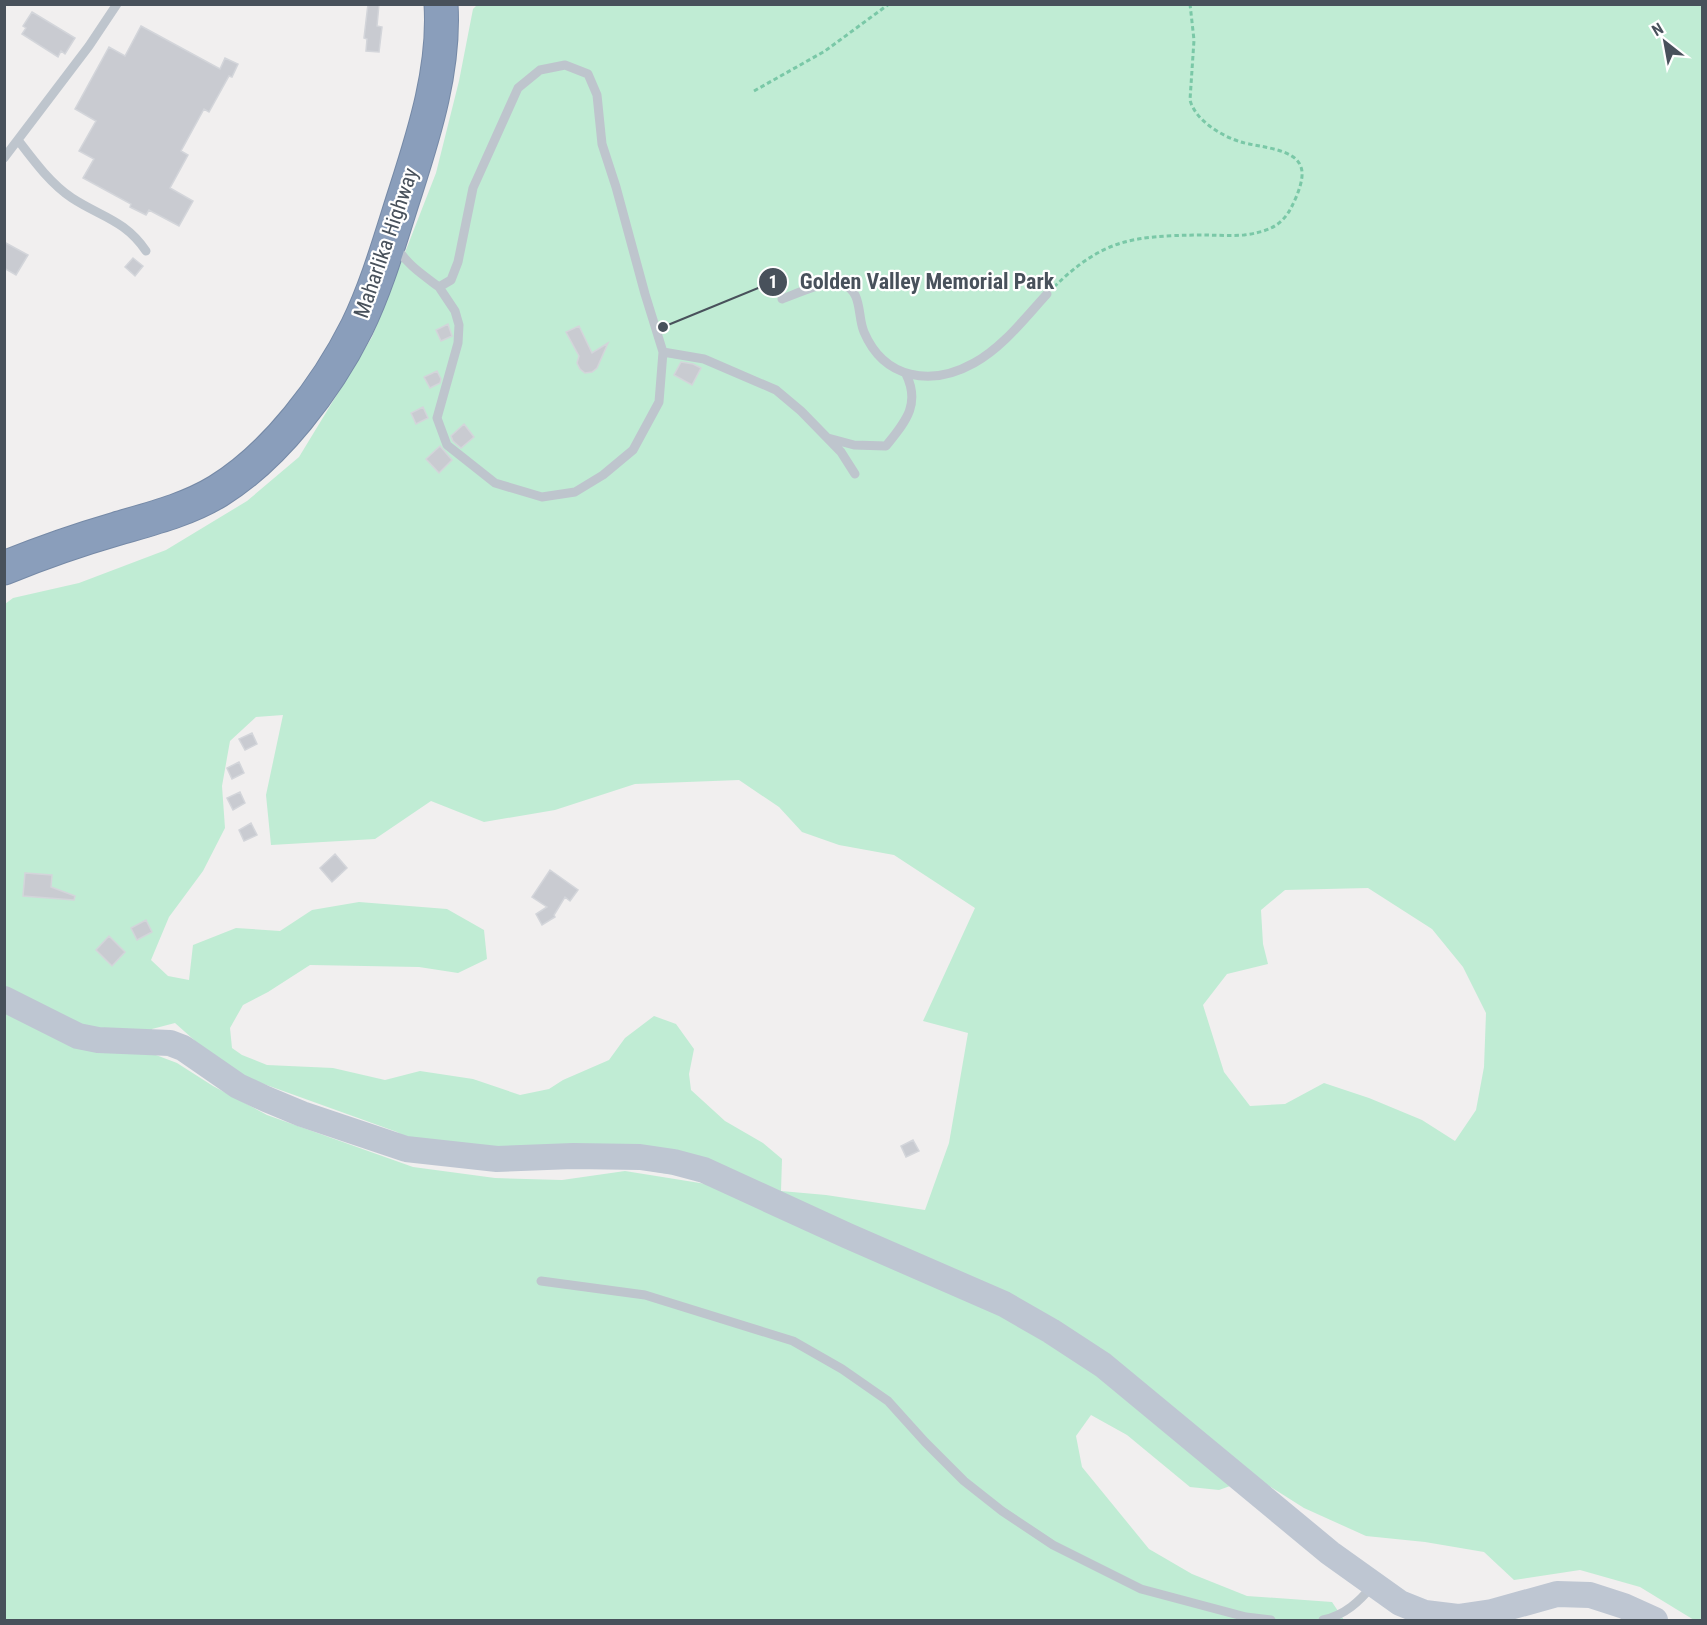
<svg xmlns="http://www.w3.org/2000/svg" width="1707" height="1625" font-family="'Roboto Condensed',sans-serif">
  <rect width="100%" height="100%" fill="#f1efef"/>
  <!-- green -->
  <path fill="#c0ecd4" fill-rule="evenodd" d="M477 5H1702V1620H1694L1640 1587 1580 1570 1514 1580 1484 1552 1425 1542 1366 1536 1304 1508 1255 1477 1219 1490 1190 1487 1127 1435 1091 1415 1076 1436 1082 1467 1149 1549 1192 1574 1247 1596 1332 1602 1344 1620H5V604L13 598 79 583 166 550 247 501 299 457 372 337 436 173 459 81 473 9ZM283 715 266 795 271 845 375 839 431 801 484 822 555 810 635 784 739 780 779 807 802 832 839 845 894 855 975 908 923 1021 968 1033 949 1143 925 1210 826 1195 781 1191 782 1159 763 1143 725 1121 691 1090 689 1074 694 1049 676 1024 654 1016 625 1038 609 1060 563 1080 549 1089 520 1095 473 1079 420 1071 385 1080 333 1068 267 1065 242 1055 232 1048 230 1028 243 1005 268 992 310 965 419 967 458 973 487 959 484 930 447 909 359 902 312 910 280 931 236 928 193 945 189 980 168 976 151 960 169 917 203 871 225 828 222 786 230 741 256 717ZM1368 888 1432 929 1463 967 1486 1013 1484 1067 1476 1110 1455 1141 1422 1120 1369 1098 1324 1083 1285 1104 1250 1106 1224 1072 1203 1005 1227 974 1268 964 1263 944 1261 910 1285 890ZM175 1023 230 1072 397 1132 413 1141 521 1149 745 1187 706 1184 625 1171 562 1180 495 1178 413 1167 267 1115 213 1086 177 1063 148 1052 152 1029Z"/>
  <!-- building -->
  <path fill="#c9cbd1" stroke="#d3d5da" stroke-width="1.5" d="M368 4H379L377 26 382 27 379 52 366 51 367 39 364 38Z
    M32 12 75 38 65 54 61 51 58 57 22 34 26 28 23 26Z
    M141 26 220 69 225 58 238 64 232 77 229 76 209 112 204 109 181 151 188 155 170 188 193 201 179 226 149 210 146 215 130 207 131 204 83 178 94 159 79 151 96 121 75 109 109 47 125 56Z
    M4 242 28 255 16 275 4 268Z
    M133 258 143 266 135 276 125 267Z
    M448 324 452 336 441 341 436 330Z
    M579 326 592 353 608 343 597 368 592 372 585 373 580 369 577 363 579 356 566 332Z
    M681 362 693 364 701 368 692 385 674 375Z
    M437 371 441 379 440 383 430 388 424 377Z
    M423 407 428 418 416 424 411 413Z
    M464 424 474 437 461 448 453 441 451 436Z
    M440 446 452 460 439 473 426 459Z
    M252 733 257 744 245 750 239 739Z
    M239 762 244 773 232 779 227 768Z
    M240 792 245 803 233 810 227 798Z
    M251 823 257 835 244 841 239 830Z
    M335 854 347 868 332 882 320 868Z
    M550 870 578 890 570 901 565 897 554 915 555 917 542 925 536 914 547 907 532 897Z
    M25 873 52 875 51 887 75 896 74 900 23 896Z
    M146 920 152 932 137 940 131 928Z
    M109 936 125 952 112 966 96 950Z
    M913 1140 919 1151 906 1157 901 1146Z"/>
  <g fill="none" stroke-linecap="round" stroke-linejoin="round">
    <!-- highway casing -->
    <g stroke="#7589a6" stroke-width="35">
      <path id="highway" d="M4 568C41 553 78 540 116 529 150 519 187 510 218 491 275 456 327 387 357 327 378 284 391 236 406 190 425 131 445 67 441 4"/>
    </g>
    <!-- path -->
    <path stroke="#7ac8a7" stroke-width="3" stroke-dasharray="4.5 3" stroke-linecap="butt" d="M754 91 825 51 889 4
      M1054 287C1103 239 1133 236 1199 235 1214 235 1229 236 1244 235 1266 232 1282 227 1292 206 1297 196 1305 178 1301 167 1295 148 1257 147 1241 142 1221 136 1195 120 1190 100L1194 40 1190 4"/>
    <!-- lane -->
    <path stroke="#bec5cd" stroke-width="9" d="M18 140C34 161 50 183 72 198 101 217 125 220 146 251
      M4 158 89 46 117 4
      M396 246C406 264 423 275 439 287L451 280 458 262 473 188 518 88 540 70 565 65 588 74 597 95 602 144 616 187 645 294 663 352 659 402 633 450 603 475 575 492 542 497 495 483 447 445 437 418 458 343 459 325 455 311 439 287
      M782 299C796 294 830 278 843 284 863 292 857 316 864 332 884 379 931 387 974 363 1002 348 1025 318 1047 294
      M663 352 704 359 776 390 801 411 841 452 855 474
      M828 438 854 445 886 446C905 422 921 405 906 374
      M541 1281 645 1295 793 1341 842 1369 888 1401 925 1442 964 1481 1002 1511 1053 1545 1141 1589 1246 1617 1271 1620
      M1323 1620C1345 1615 1359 1602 1373 1585"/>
    <!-- secondary -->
    <path stroke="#bec6d2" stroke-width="26" d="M4 999 78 1036 98 1040 170 1043 183 1048 238 1086 266 1099 302 1114 406 1149 497 1159 573 1156 640 1157 674 1162 704 1170 848 1236 1004 1304 1051 1331 1103 1365 1330 1553 1400 1603 1425 1613 1458 1617 1492 1612 1557 1594 1590 1595 1624 1606 1655 1620"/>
    <!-- highway -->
    <use href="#highway" stroke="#8a9ebb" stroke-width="33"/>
  </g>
  <g text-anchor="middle" stroke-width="4.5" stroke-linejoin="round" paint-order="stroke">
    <!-- street labels -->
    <g font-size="21" fill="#48515b" stroke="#fff">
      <text transform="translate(386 243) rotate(-71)" y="7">Maharlika Highway</text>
    </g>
  </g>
  <!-- callouts -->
  <path fill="none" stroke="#48515b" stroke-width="2" d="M663 327L773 282"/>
  <g fill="#48515b" stroke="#fff" stroke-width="2">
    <circle cx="663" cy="327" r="6"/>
    <circle cx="773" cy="282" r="15"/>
  </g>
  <g font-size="18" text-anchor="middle" font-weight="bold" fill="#fff">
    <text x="773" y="288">1</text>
  </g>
  <g font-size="22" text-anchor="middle" font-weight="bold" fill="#48515b" stroke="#fff" stroke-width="4.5" stroke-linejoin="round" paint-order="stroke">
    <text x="927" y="289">Golden Valley Memorial Park</text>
  </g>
  <!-- border -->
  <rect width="1707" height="1625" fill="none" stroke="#48515b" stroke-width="12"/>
  <!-- north arrow -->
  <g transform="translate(1665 42) rotate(329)" stroke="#ffffff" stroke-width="4.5" paint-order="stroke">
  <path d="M0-4.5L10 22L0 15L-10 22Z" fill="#48515b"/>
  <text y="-9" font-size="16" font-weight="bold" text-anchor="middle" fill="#48515b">N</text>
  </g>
</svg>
